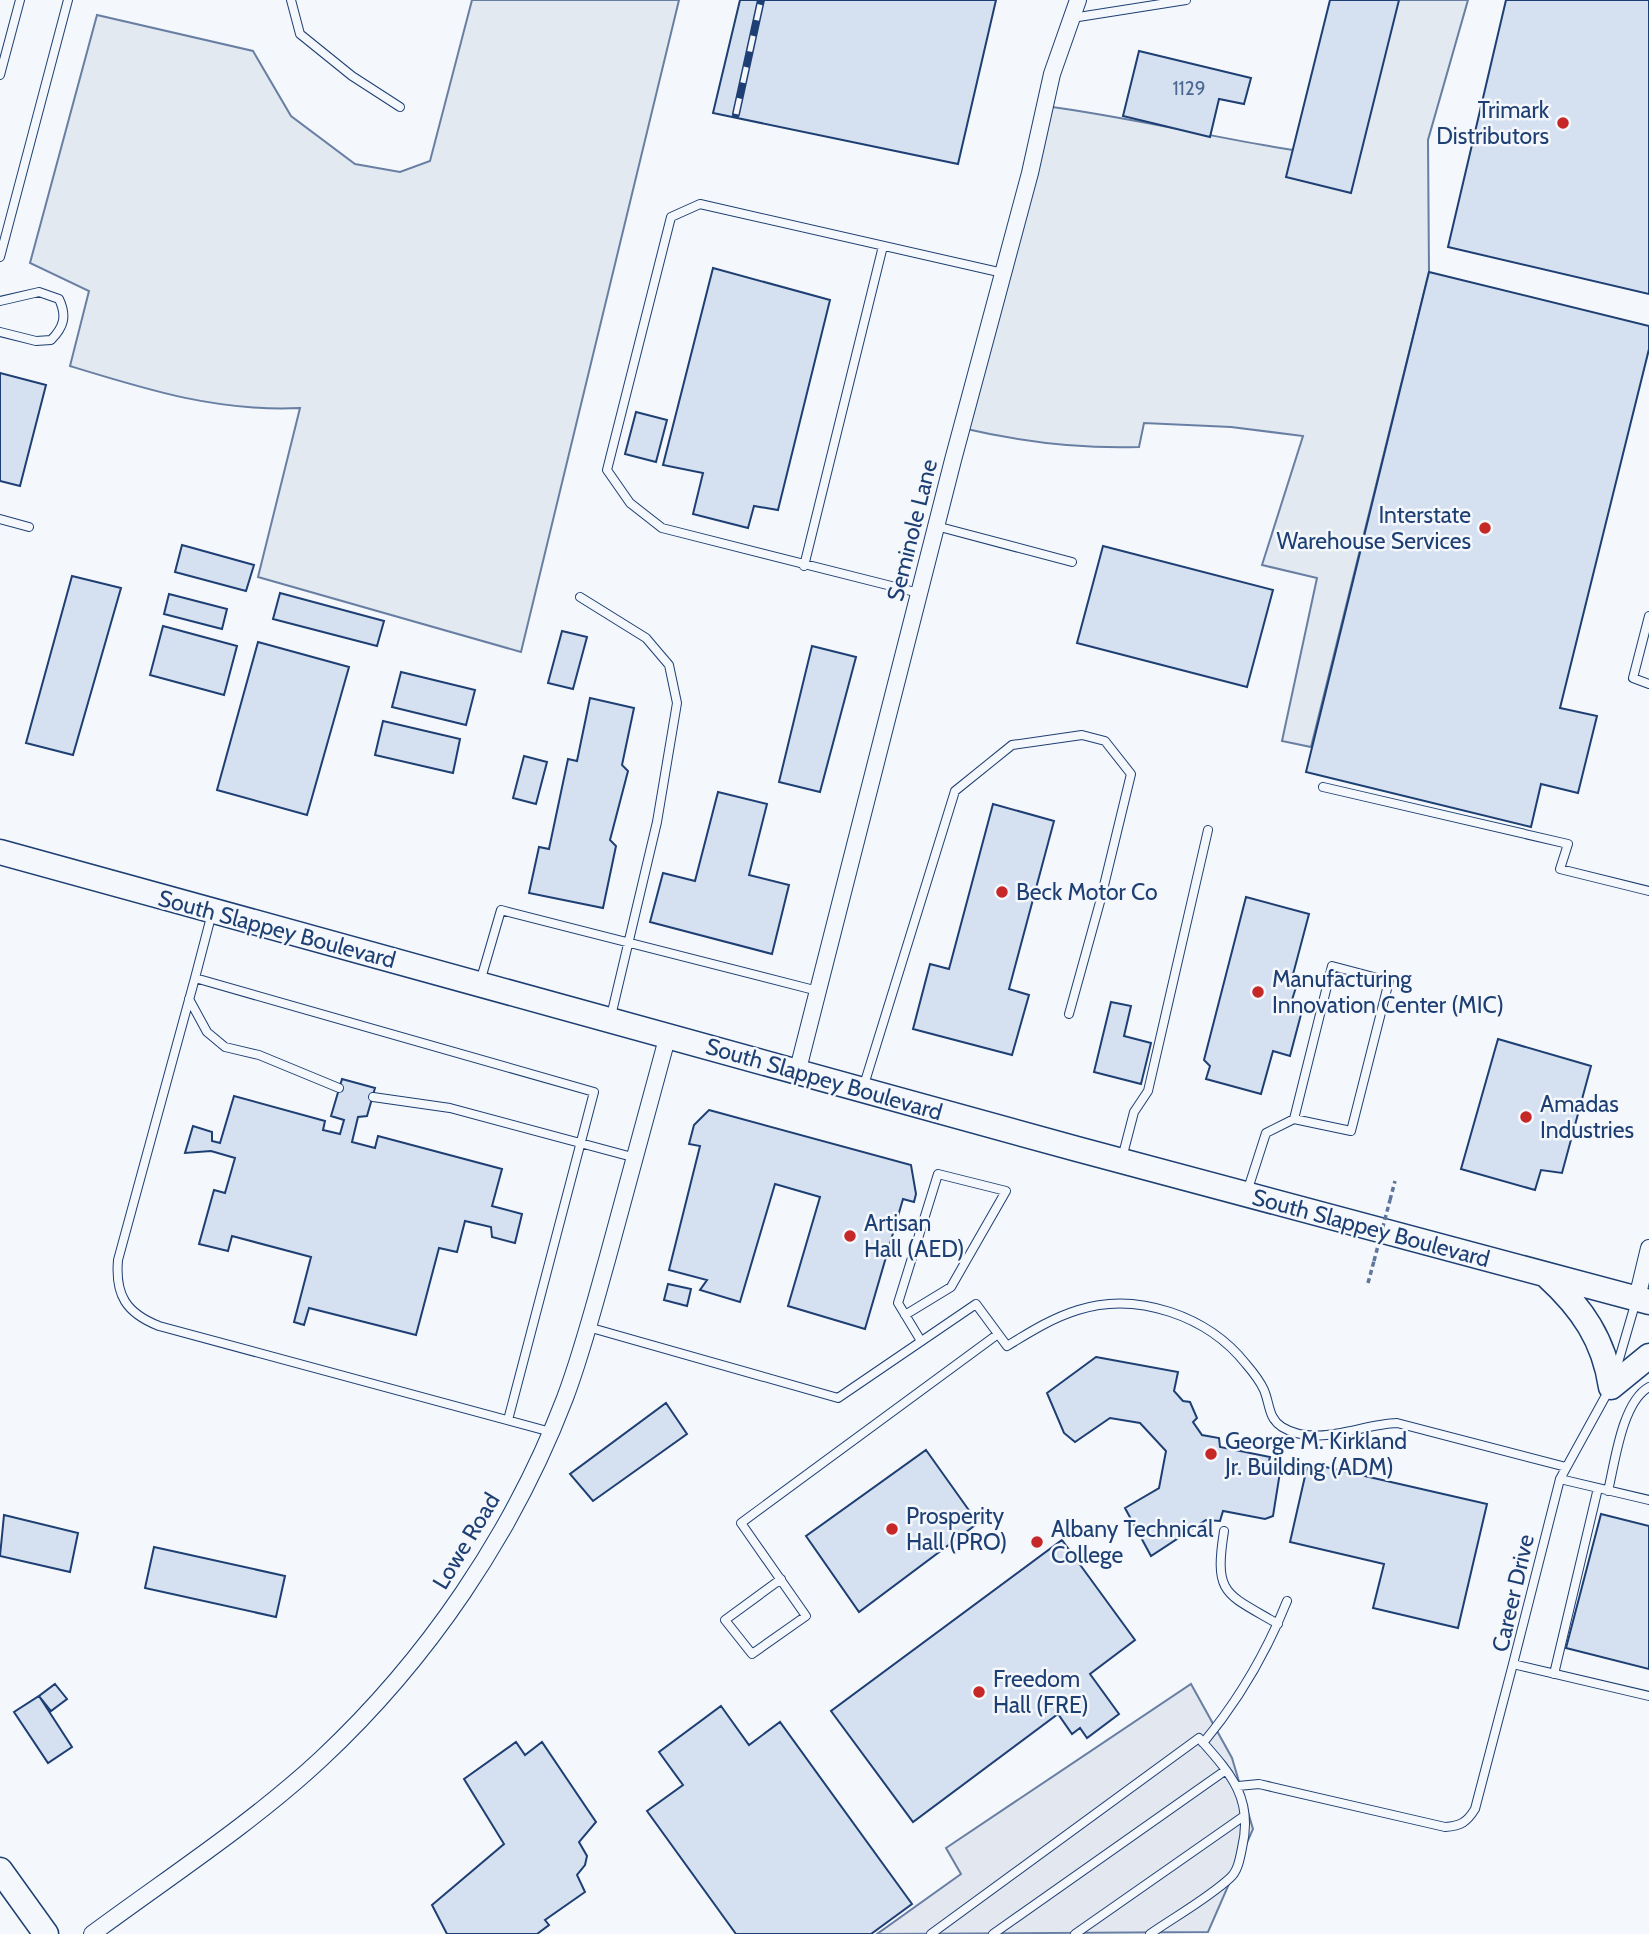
<svg xmlns="http://www.w3.org/2000/svg" width="1649" height="1934" viewBox="0 0 1649 1934" font-family="Cabin,sans-serif">
  <style>
    .green { fill: #e3e9f0; stroke: #687fa3; stroke-width: 2 }
    .parking { fill: #e3e8f0; stroke: #687fa3; stroke-width: 2 }
    .building { fill: #d5e0f0; stroke: #1d3f73; stroke-width: 2 }
    .lines { fill: none; stroke-linecap: round; stroke-linejoin: round }
    .lane-casing { stroke: #1d3f73; stroke-width: 10 }
    .street-casing { stroke: #1d3f73; stroke-width: 18 }
    .primary-casing { stroke: #1d3f73; stroke-width: 27 }
    .path { stroke: #5e769c; stroke-width: 3.5; stroke-dasharray: 5 3.5; stroke-linecap: butt }
    .lane { stroke: #f4f7fb; stroke-width: 8 }
    .street { stroke: #f4f7fb; stroke-width: 16 }
    .primary { stroke: #f4f7fb; stroke-width: 24 }
    .rail-casing { stroke: #1d3f73; stroke-width: 8 }
    .rail { stroke: #f4f7fb; stroke-width: 5; stroke-dasharray: 16; stroke-linecap: butt }
    .path-bridge { stroke: #5e769c; stroke-width: 3.5; stroke-dasharray: 5 3.5; stroke-linecap: butt }
    .poi-dot { fill: #c62828; stroke: #f4f7fb; stroke-width: 2.5 }
    .labels { text-anchor: middle; dominant-baseline: central; stroke-width: 5; stroke-linejoin: round; paint-order: stroke }
    .number-label { font-size: 19px; fill: #4b6792 }
    .poi-label { font-size: 23px; fill: #1d3f73; stroke: #f4f7fb; text-anchor: start }
    .street-label { font-size: 23px; fill: #1d3f73; stroke: #f4f7fb }
  </style>
  <rect width="100%" height="100%" fill="#f4f7fb"/>
  <path class="green" d="M 472,0 L 679,0 L 521,652 L 258,577 L 300,408 C 218,412 148,390 70,366 L 89,291 L 30,263 L 97,15 L 253,51 L 291,116 L 355,164 L 400,172 L 430,161 Z
    M 1399,0 L 1468,0 L 1428,140 L 1429,272 L 1311,747 L 1282,741 L 1317,578 L 1262,565 L 1303,436 L 1231,427 L 1144,423 L 1139,447 C 1078,449 1022,442 962,428 L 1045,106 C 1129,117 1210,137 1293,150 Z"/>
  <path class="parking" d="M 1191,1684 L 1232,1758 L 1253,1829 L 1208,1932 L 877,1934 L 961,1874 L 946,1848 Z"/>
  <path class="building" d="M 740,0 L 996,0 L 958,164 L 713,113 Z
    M 1330,0 L 1399,0 L 1351,193 L 1286,177 Z
    M 1506,0 L 1649,0 L 1649,294 L 1448,247 Z
    M 1139,51 L 1251,78 L 1244,104 L 1219,99 L 1210,137 L 1123,116 Z
    M 713,268 L 830,300 L 778,510 L 754,506 L 748,528 L 693,514 L 703,473 L 663,465 Z
    M 1429,272 L 1649,326 L 1649,349 L 1560,708 L 1597,716 L 1578,793 L 1541,784 L 1531,827 L 1306,772 Z
    M 0,373 L 46,385 L 20,486 L 0,481 Z
    M 636,412 L 667,420 L 656,462 L 625,454 Z
    M 182,545 L 254,565 L 246,591 L 175,572 Z
    M 1103,546 L 1273,590 L 1247,687 L 1077,643 Z
    M 72,576 L 121,588 L 73,755 L 26,743 Z
    M 280,593 L 384,621 L 377,646 L 273,619 Z
    M 169,594 L 227,609 L 222,629 L 164,614 Z
    M 163,626 L 237,646 L 224,695 L 150,675 Z
    M 562,631 L 587,637 L 573,689 L 548,683 Z
    M 258,642 L 349,667 L 307,815 L 217,790 Z
    M 812,646 L 856,657 L 820,792 L 779,782 Z
    M 401,672 L 475,690 L 466,725 L 392,707 Z
    M 590,698 L 634,708 L 622,765 L 628,771 L 610,840 L 616,846 L 603,908 L 529,893 L 539,847 L 549,849 L 568,759 L 577,761 Z
    M 383,721 L 460,739 L 453,773 L 375,755 Z
    M 524,756 L 547,762 L 536,804 L 513,798 Z
    M 718,792 L 767,804 L 749,875 L 789,885 L 772,954 L 650,922 L 663,873 L 695,881 Z
    M 993,804 L 1054,821 L 1009,989 L 1029,995 L 1012,1055 L 913,1029 L 930,964 L 949,969 Z
    M 1246,897 L 1309,914 L 1291,982 L 1297,984 L 1292,1000 L 1304,1003 L 1290,1056 L 1273,1051 L 1261,1094 L 1206,1079 L 1210,1066 L 1204,1060 Z
    M 1111,1002 L 1131,1006 L 1124,1036 L 1151,1043 L 1141,1084 L 1094,1072 Z
    M 1498,1039 L 1591,1066 L 1562,1173 L 1541,1170 L 1535,1190 L 1461,1169 Z
    M 342,1079 L 375,1088 L 367,1116 L 358,1117 L 352,1142 L 375,1148 L 378,1136 L 502,1169 L 492,1206 L 522,1214 L 515,1243 L 492,1237 L 491,1227 L 465,1221 L 457,1252 L 439,1248 L 416,1335 L 309,1308 L 304,1325 L 294,1322 L 311,1257 L 232,1236 L 228,1251 L 199,1244 L 214,1190 L 225,1193 L 235,1158 L 211,1151 L 185,1153 L 193,1126 L 212,1132 L 212,1141 L 220,1143 L 234,1096 L 325,1121 L 323,1130 L 340,1134 L 344,1120 L 331,1116 Z
    M 709,1110 L 911,1165 L 916,1194 L 914,1202 L 903,1199 L 865,1329 L 788,1306 L 820,1197 L 775,1184 L 740,1302 L 700,1290 L 707,1280 L 669,1270 L 700,1146 L 689,1144 L 694,1125 Z
    M 668,1284 L 691,1289 L 687,1306 L 664,1300 Z
    M 1096,1357 L 1178,1372 L 1174,1391 L 1183,1401 L 1190,1402 L 1197,1418 L 1193,1422 L 1202,1435 L 1219,1438 L 1220,1447 L 1270,1457 L 1268,1465 L 1281,1466 L 1273,1516 L 1265,1519 L 1223,1511 L 1220,1521 L 1206,1520 L 1151,1556 L 1125,1508 L 1159,1488 L 1166,1451 L 1140,1423 L 1110,1418 L 1075,1442 L 1064,1433 L 1047,1393 Z
    M 666,1403 L 687,1434 L 593,1501 L 570,1474 Z
    M 926,1450 L 978,1523 L 859,1612 L 806,1536 Z
    M 1308,1463 L 1487,1504 L 1458,1628 L 1373,1608 L 1384,1564 L 1290,1542 Z
    M 1601,1514 L 1649,1526 L 1649,1669 L 1566,1648 Z
    M 4,1515 L 78,1533 L 70,1572 L 0,1556 Z
    M 1062,1540 L 1135,1640 L 1090,1674 L 1119,1714 L 1087,1738 L 1080,1728 L 1072,1734 L 1058,1714 L 913,1822 L 831,1711 Z
    M 154,1547 L 285,1576 L 276,1617 L 145,1588 Z
    M 55,1684 L 67,1699 L 51,1711 L 39,1696 Z
    M 39,1696 L 72,1747 L 48,1763 L 14,1712 Z
    M 721,1706 L 749,1745 L 780,1722 L 912,1904 L 871,1934 L 736,1934 L 647,1811 L 683,1785 L 659,1752 Z
    M 516,1742 L 525,1755 L 542,1742 L 596,1822 L 579,1842 L 587,1856 L 585,1865 L 577,1875 L 585,1892 L 545,1920 L 549,1925 L 537,1934 L 447,1934 L 432,1905 L 504,1844 L 464,1779 Z"/>
  <g class="lines">
    <g class="lane-casing">
      <path id="lane" d="M 291,0 L 300,34 L 352,76 L 400,107
        M 1072,18 L 1186,0
        M 0,75 L 20,0
        M 0,257 L 68,0
        M 0,301 L 39,292 L 59,299 C 67,316 64,327 51,340 L 36,341 L 0,332
        M 0,519 L 29,527
        M 936,526 L 1072,562
        M 804,566 L 883,246
        M 919,593 L 662,528 L 630,503 L 607,470 L 671,217 L 700,204 L 1003,273
        M 580,597 L 646,638 L 669,665 L 677,703 L 657,822 L 611,1016
        M 1649,616 L 1633,678 L 1649,684
        M 1323,787 L 1568,844 L 1560,869 L 1649,891
        M 195,978 L 212,913
        M 480,982 L 501,910 L 818,991
        M 189,999 L 207,1032 L 225,1047 L 259,1055 L 339,1088
        M 863,1088 L 955,791 L 1012,745 L 1082,735 L 1105,741 L 1131,774 L 1100,902 L 1069,1014
        M 373,1097 L 450,1108 L 636,1158
        M 1122,1158 L 1134,1112 L 1148,1091 L 1208,830
        M 1247,1192 L 1266,1133 L 1294,1119 L 1351,1131 L 1389,981 L 1332,966 L 1294,1119
        M 905,1315 L 951,1287 L 1006,1191 L 938,1174 L 898,1303 L 921,1341
        M 588,1327 L 838,1398 L 976,1304 L 1007,1346 C 1030,1332 1052,1318 1078,1310 C 1137,1291 1208,1316 1246,1364 C 1252,1371 1260,1381 1264,1390 C 1270,1404 1268,1418 1282,1427 C 1316,1448 1361,1424 1397,1423 L 1566,1467
        M 1615,1373 L 1636,1301
        M 1610,1388 L 1560,1479 L 1513,1664 L 1649,1696
        M 508,1420 L 594,1092 L 195,978 L 118,1260 C 115,1295 126,1313 159,1326 L 551,1432
        M 1560,1479 L 1649,1500
        M 1608,1491 C 1615,1462 1622,1402 1649,1387
        M 1224,1531 C 1214,1595 1225,1593 1278,1624
        M 781,1579 L 725,1620 L 752,1654 L 806,1616 L 741,1523 L 998,1334
        M 1554,1674 L 1598,1488
        M 1203,1743 C 1238,1701 1267,1651 1287,1601
        M 1238,1786 L 1259,1784 L 1445,1827 C 1461,1826 1467,1822 1475,1809 L 1513,1664
        M 931,1934 L 1199,1738 C 1230,1773 1254,1798 1242,1848 C 1240,1858 1238,1871 1230,1878 C 1207,1899 1176,1916 1150,1934
        M 993,1934 L 1226,1770
        M 1075,1934 L 1244,1816"/>
    </g>
    <g class="street-casing">
      <path id="street" d="M 797,1073 L 953,460 L 1030,173 L 1052,74 L 1078,0
        M 1637,1298 L 1649,1248
        M 92,1934 C 169,1877 251,1824 321,1759 C 427,1660 513,1534 565,1398 C 582,1353 594,1306 607,1260 C 628,1185 648,1110 668,1035"/>
    </g>
    <g class="primary-casing">
      <path id="primary" d="M 0,852 L 1077,1149 L 1649,1302
        M 1547,1276 C 1582,1308 1604,1340 1611,1387 L 1649,1356
        M 0,1870 L 46,1934"/>
    </g>
    <path class="path" d="M 1390,1200 L 1395,1181
      M 1368,1283 L 1374,1261"/>
    <use href="#lane" class="lane"/>
    <use href="#street" class="street"/>
    <use href="#primary" class="primary"/>
    <g class="rail-casing">
      <path id="rail" d="M 736,114 L 761,0"/>
    </g>
    <use href="#rail" class="rail"/>
    <path class="path-bridge" d="M 1374,1261 L 1390,1200"/>
  </g>
  <g class="poi-dot">
    <circle cx="1563" cy="123" r="7"/>
    <circle cx="1485" cy="528" r="7"/>
    <circle cx="1002" cy="892" r="7"/>
    <circle cx="1258" cy="992" r="7"/>
    <circle cx="1526" cy="1117" r="7"/>
    <circle cx="850" cy="1236" r="7"/>
    <circle cx="1211" cy="1454" r="7"/>
    <circle cx="892" cy="1529" r="7"/>
    <circle cx="1037" cy="1542" r="7"/>
    <circle cx="979" cy="1692" r="7"/>
  </g>
  <g class="labels">
    <g class="number-label">
      <text x="1189" y="88">1129</text>
    </g>
    <g class="poi-label">
      <text x="1549" y="110" text-anchor="end">Trimark<tspan x="1549" dy="26">Distributors</tspan></text>
      <text x="1471" y="515" text-anchor="end">Interstate<tspan x="1471" dy="26">Warehouse Services</tspan></text>
      <text x="1016" y="892">Beck Motor Co</text>
      <text x="1272" y="979">Manufacturing<tspan x="1272" dy="26">Innovation Center (MIC)</tspan></text>
      <text x="1540" y="1104">Amadas<tspan x="1540" dy="26">Industries</tspan></text>
      <text x="864" y="1223">Artisan<tspan x="864" dy="26">Hall (AED)</tspan></text>
      <text x="1225" y="1441">George M. Kirkland<tspan x="1225" dy="26">Jr. Building (ADM)</tspan></text>
      <text x="906" y="1516">Prosperity<tspan x="906" dy="26">Hall (PRO)</tspan></text>
      <text x="1051" y="1529">Albany Technical<tspan x="1051" dy="26">College</tspan></text>
      <text x="993" y="1679">Freedom<tspan x="993" dy="26">Hall (FRE)</tspan></text>
    </g>
    <g class="street-label">
      <text transform="translate(912 530) rotate(-76)">Seminole Lane</text>
      <text transform="translate(277 929) rotate(15)">South Slappey Boulevard</text>
      <text transform="translate(824 1079) rotate(16)">South Slappey Boulevard</text>
      <text transform="translate(1371 1228) rotate(15)">South Slappey Boulevard</text>
      <text transform="translate(466 1541) rotate(-59)">Lowe Road</text>
      <text transform="translate(1513 1593) rotate(-77)">Career Drive</text>
    </g>
  </g>
</svg>
